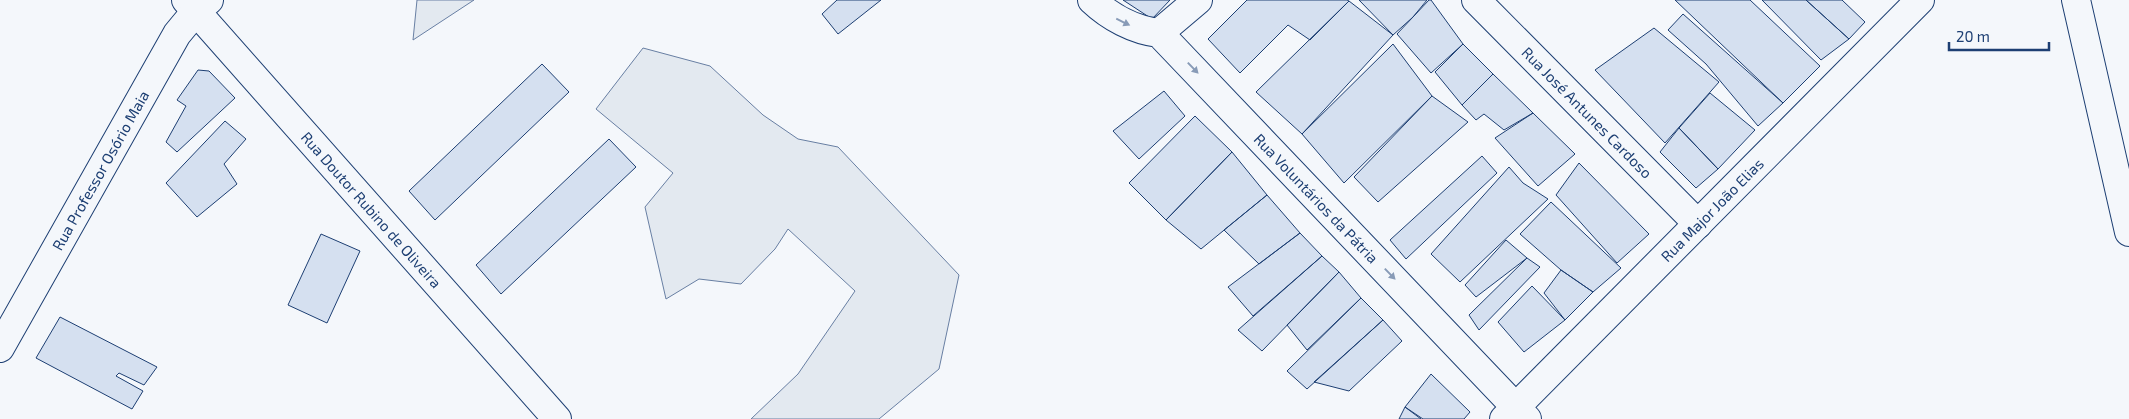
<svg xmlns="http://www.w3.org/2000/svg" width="2129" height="419" viewBox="0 0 2129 419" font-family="'Exo 2',sans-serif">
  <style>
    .green { fill: #e3e9f0; stroke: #687fa3 }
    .building { fill: #d5e0f0; stroke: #1d3f73 }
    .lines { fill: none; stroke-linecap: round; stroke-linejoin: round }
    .minor-casing { stroke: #1d3f73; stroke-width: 30 }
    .minor { stroke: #f4f7fb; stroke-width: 28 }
    .oneway { fill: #889bb7 }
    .labels { text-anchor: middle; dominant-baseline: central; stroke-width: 4; stroke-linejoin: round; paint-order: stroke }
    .street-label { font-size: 15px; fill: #1d3f73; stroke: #f4f7fb }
  </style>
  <rect width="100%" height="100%" fill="#f4f7fb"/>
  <path class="green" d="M 417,0 L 474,0 L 413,40 Z
    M 643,48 L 710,66 L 763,115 L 798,139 L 838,147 L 959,275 L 939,369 L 879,419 L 751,419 L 798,374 L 855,291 L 788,229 L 775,249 L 741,284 L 699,279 L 666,299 L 645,207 L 673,173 L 596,109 Z"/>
  <path class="building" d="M 837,0 L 881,0 L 838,34 L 822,14 Z
    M 1123,0 L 1170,0 L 1152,19 Z
    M 1247,0 L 1347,0 L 1349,1 L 1310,40 L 1288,25 L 1240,73 L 1208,39 Z
    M 1359,0 L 1427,0 L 1413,17 L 1393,35 Z
    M 1429,0 L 1431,0 L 1463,44 L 1431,73 L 1397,34 Z
    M 1675,0 L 1750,0 L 1820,66 L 1783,103 Z
    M 1762,0 L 1806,0 L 1849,39 L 1821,60 Z
    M 1806,0 L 1842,0 L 1865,22 L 1849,39 Z
    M 1349,1 L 1393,35 L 1302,134 L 1256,92 Z
    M 1683,14 L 1783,103 L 1758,126 L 1706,64 L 1668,30 Z
    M 1654,28 L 1719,82 L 1665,143 L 1595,70 Z
    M 1393,44 L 1432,96 L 1344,183 L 1302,134 Z
    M 1463,44 L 1493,74 L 1462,105 L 1435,72 Z
    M 542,64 L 569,92 L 435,220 L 409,191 Z
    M 198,70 L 209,71 L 235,98 L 177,152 L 166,142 L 186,106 L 177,100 Z
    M 1493,74 L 1533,113 L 1504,130 L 1484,114 L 1476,120 L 1462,105 Z
    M 1164,91 L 1185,116 L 1139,159 L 1113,131 Z
    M 1710,93 L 1755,130 L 1718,169 L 1679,128 Z
    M 1432,96 L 1468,122 L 1378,202 L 1354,177 Z
    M 1533,113 L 1575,154 L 1538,186 L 1495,138 Z
    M 1195,116 L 1232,152 L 1166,220 L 1129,183 Z
    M 225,121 L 246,139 L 224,164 L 237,184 L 197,217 L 166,183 Z
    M 1679,128 L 1718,169 L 1696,188 L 1660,152 Z
    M 609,139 L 636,167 L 501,294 L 476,265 Z
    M 1232,152 L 1267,195 L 1201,249 L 1166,220 Z
    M 1482,156 L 1497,173 L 1406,259 L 1390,240 Z
    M 1579,163 L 1649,234 L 1617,263 L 1556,195 Z
    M 1509,167 L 1523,183 L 1548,199 L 1460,282 L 1431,254 Z
    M 1267,195 L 1300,233 L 1259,264 L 1224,230 Z
    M 1551,202 L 1621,268 L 1593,292 L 1561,270 L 1520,234 Z
    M 1300,233 L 1322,256 L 1253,316 L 1228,287 Z
    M 321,234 L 360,251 L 327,323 L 288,305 Z
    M 1506,240 L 1527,258 L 1476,297 L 1465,285 Z
    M 1322,256 L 1339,272 L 1262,351 L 1238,330 Z
    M 1527,258 L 1540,267 L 1479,330 L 1469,315 Z
    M 1561,270 L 1593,292 L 1565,320 L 1544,293 Z
    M 1339,272 L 1361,298 L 1307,350 L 1287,325 Z
    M 1532,286 L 1565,320 L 1524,352 L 1498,322 Z
    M 1361,298 L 1383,320 L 1307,389 L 1287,371 Z
    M 60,317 L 157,367 L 144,385 L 119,373 L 116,376 L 143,391 L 132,409 L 36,358 Z
    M 1383,320 L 1402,341 L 1349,391 L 1314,382 Z
    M 1431,374 L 1470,412 L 1464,419 L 1423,419 L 1405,407 Z
    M 1405,407 L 1421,419 L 1399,419 Z"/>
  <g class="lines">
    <g class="minor-casing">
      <g id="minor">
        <path id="s1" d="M 186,0 L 557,419"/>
        <path id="s2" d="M 1092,0 C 1110,17 1134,30 1159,33 L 1527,419"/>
        <path id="s3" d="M 1476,0 L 1698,224"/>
        <path d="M 2076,0 L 2129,232"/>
        <path d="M 1159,33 L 1198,0"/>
        <path id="s4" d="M 0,348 L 177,34 L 196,11 L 209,0"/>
        <path id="s5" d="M 1504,419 L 1920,0"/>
      </g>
    </g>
    <use href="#minor" class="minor"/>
  </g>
  <defs><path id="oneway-solid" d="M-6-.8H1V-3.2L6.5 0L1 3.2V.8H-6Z" transform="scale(1.25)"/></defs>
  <g class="oneway">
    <use href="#oneway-solid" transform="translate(1123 22) rotate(26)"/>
    <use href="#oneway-solid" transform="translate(1193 68) rotate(46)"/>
    <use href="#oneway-solid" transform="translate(1390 274) rotate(46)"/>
  </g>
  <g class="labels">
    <g class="street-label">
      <text stroke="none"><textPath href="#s3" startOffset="158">Rua José Antunes Cardoso</textPath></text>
      <text stroke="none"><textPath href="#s4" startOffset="204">Rua Professor Osório Maia</textPath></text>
      <text stroke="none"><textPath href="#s2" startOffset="304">Rua Voluntários da Pátria</textPath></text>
      <text stroke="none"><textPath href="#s1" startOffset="280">Rua Doutor Rubino de Oliveira</textPath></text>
      <text stroke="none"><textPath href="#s5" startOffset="295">Rua Major João Elias</textPath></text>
    </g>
  </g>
  <path d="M1949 42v8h100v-8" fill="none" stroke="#1d3f73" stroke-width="2.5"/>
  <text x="1956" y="42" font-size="15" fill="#1d3f73" stroke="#f4f7fb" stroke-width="4" paint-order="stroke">20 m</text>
</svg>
